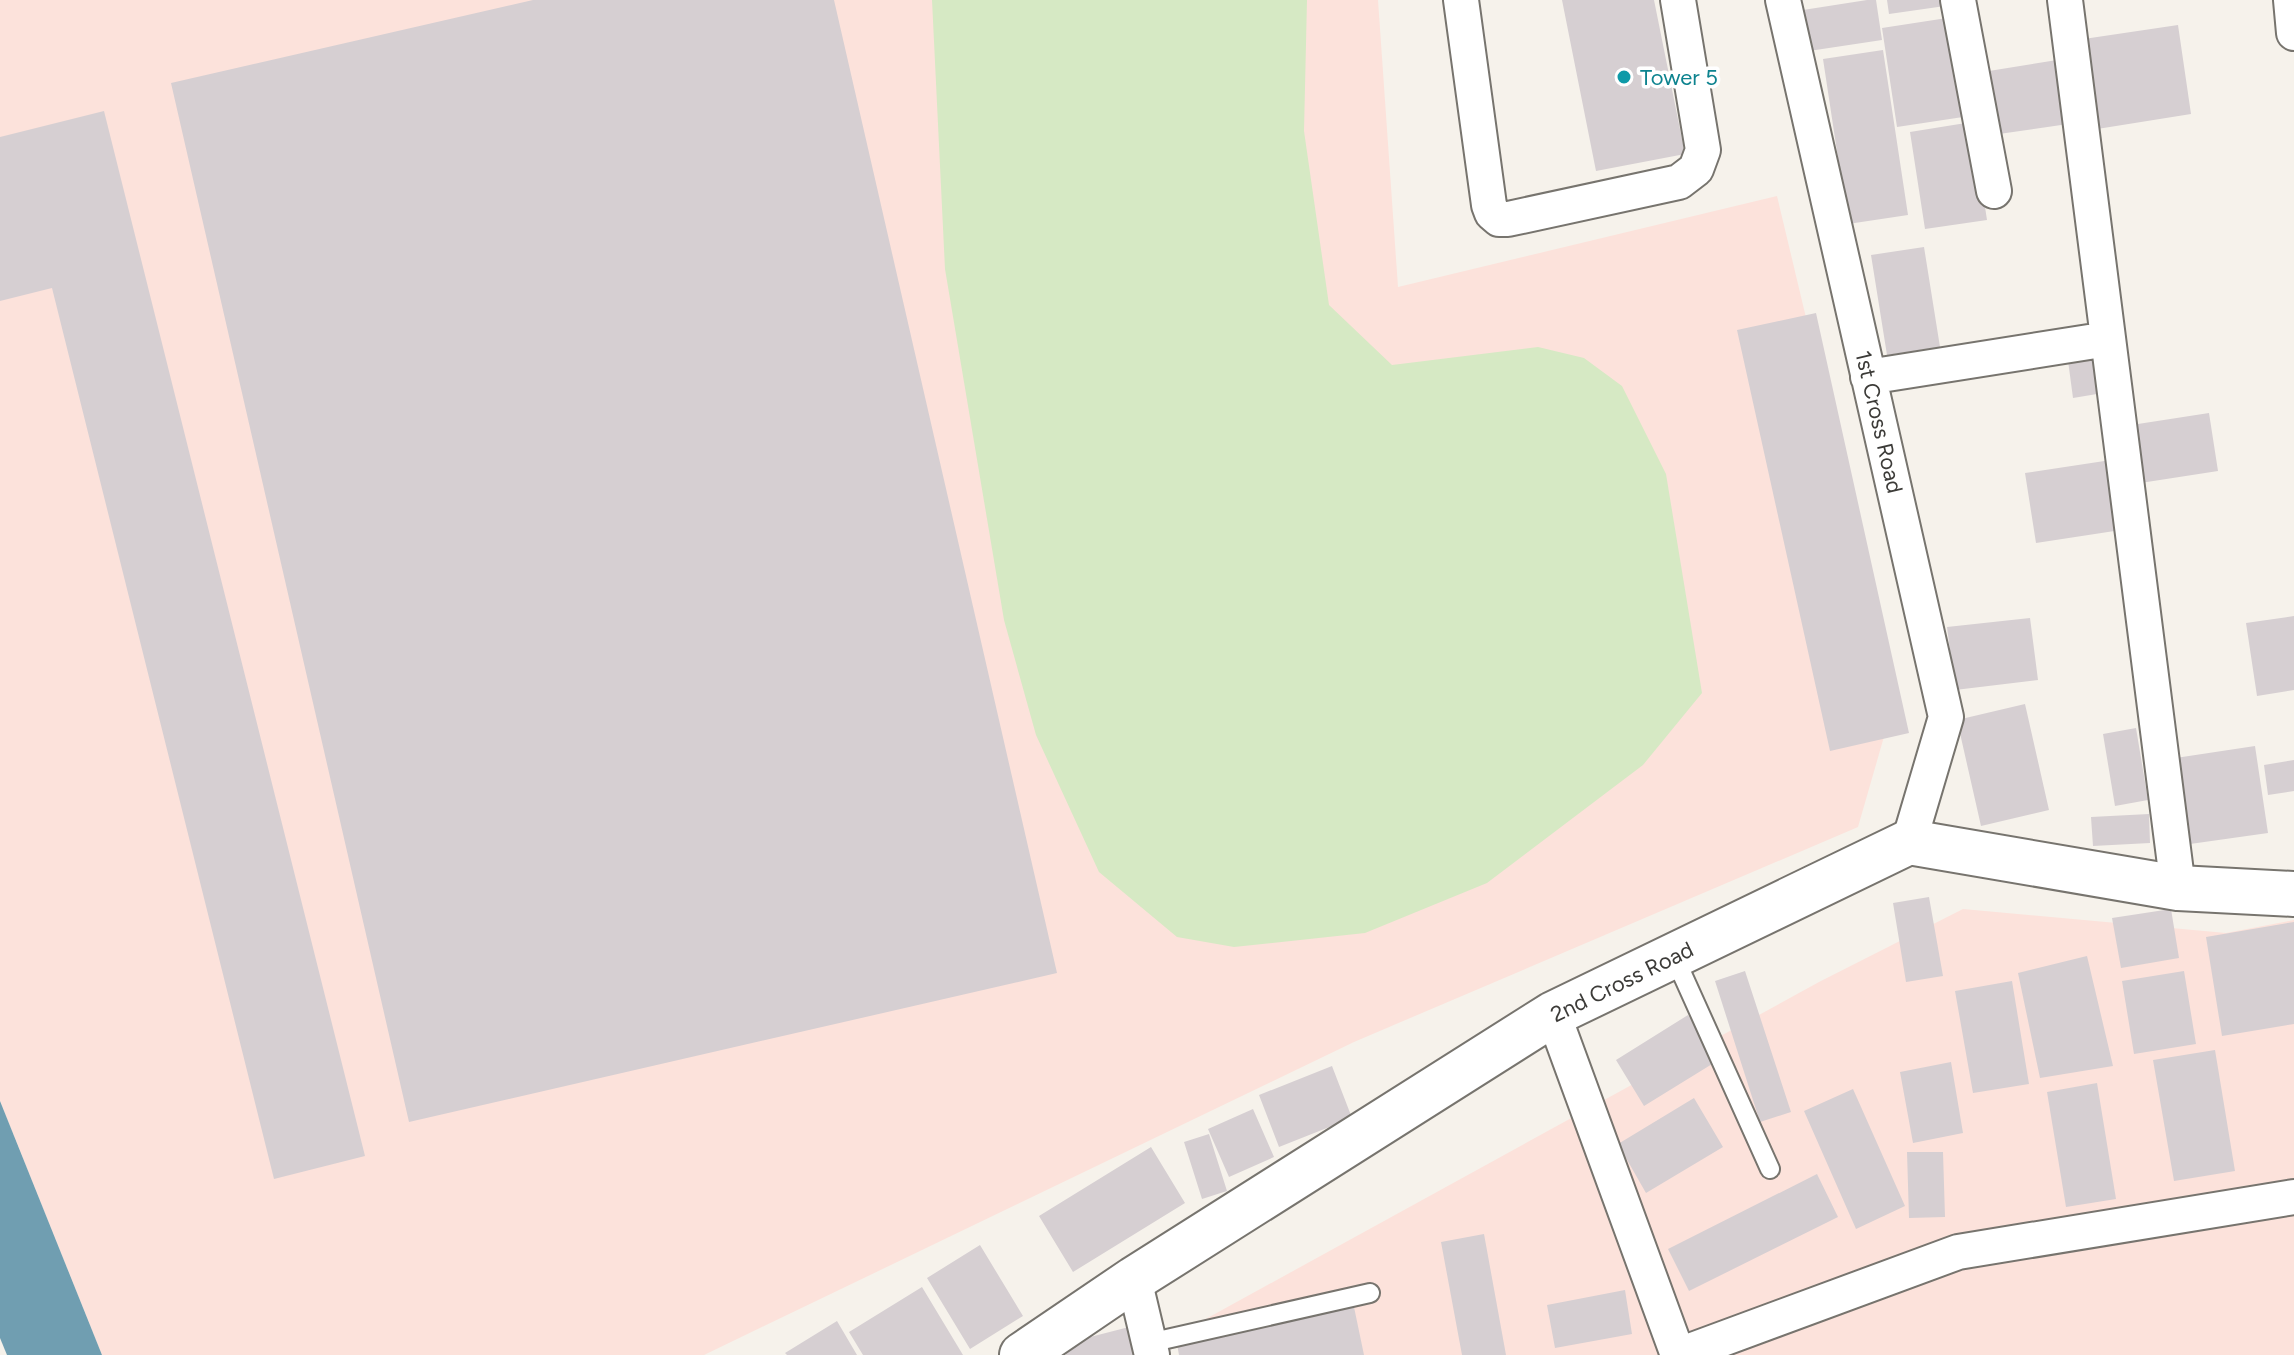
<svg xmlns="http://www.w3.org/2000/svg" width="2294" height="1355" viewBox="0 0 2294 1355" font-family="Figtree,sans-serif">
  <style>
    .industrial { fill: #fce2db }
    .green { fill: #d6e9c4 }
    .water { fill: #709eb1 }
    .building { fill: #d6cfd2 }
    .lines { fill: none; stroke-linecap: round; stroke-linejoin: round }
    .lane-casing { stroke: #77746e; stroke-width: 22 }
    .street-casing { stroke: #77746e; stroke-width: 38 }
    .secondary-casing { stroke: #77746e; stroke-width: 48 }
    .lane { stroke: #fff; stroke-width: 18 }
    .street { stroke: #fff; stroke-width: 34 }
    .secondary { stroke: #fff; stroke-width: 44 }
    .culture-dot { fill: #0f9aa8; stroke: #fff; stroke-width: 3 }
    .labels { text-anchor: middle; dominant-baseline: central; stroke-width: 7; stroke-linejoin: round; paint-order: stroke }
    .culture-label { font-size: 22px; fill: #0d838f; stroke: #fff; text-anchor: start }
    .street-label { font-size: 22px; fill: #3c3b38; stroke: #fff }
  </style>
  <rect width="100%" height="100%" fill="#f6f2eb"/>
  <path class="industrial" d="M 0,0 L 1378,0 L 1398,287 L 1777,196 L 1896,695 L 1858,827 L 1354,1042 L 704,1355 L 102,1355 L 0,1101 Z
    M 1963,909 L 2226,933 L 2294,920 L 2294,1355 L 1199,1355 L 1193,1326 L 1819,982 Z"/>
  <path class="green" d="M 932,0 L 1307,0 L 1304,131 L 1329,305 L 1392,365 L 1538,347 L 1584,358 L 1622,386 L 1666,474 L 1702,693 L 1643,765 L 1487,883 L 1365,933 L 1234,947 L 1177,937 L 1099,872 L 1036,735 L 1004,620 L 945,269 Z"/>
  <path class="water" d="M 0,1101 L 102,1355 L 7,1355 L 0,1338 Z"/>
  <path class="building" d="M 533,0 L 834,0 L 1057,973 L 409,1122 L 171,83 Z
    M 1562,0 L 1654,0 L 1685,154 L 1596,171 Z
    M 1867,0 L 1876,0 L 1882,40 L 1809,51 L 1803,10 Z
    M 1887,0 L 1944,0 L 1945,6 L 1889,14 Z
    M 1947,18 L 1963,117 L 1897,127 L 1882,28 Z
    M 2178,25 L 2191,114 L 2091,130 L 2077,40 Z
    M 1883,50 L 1908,215 L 1848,224 L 1823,59 Z
    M 2057,60 L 2068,124 L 1999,134 L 1989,71 Z
    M 104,111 L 365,1156 L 274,1179 L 52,288 L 0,301 L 0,137 Z
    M 1972,122 L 1987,220 L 1925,229 L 1910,132 Z
    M 1924,247 L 1940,347 L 1887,355 L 1871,255 Z
    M 1816,313 L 1909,733 L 1830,751 L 1737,330 Z
    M 2096,348 L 2103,393 L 2073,398 L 2067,353 Z
    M 2209,413 L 2218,471 L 2134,484 L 2125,426 Z
    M 2111,460 L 2121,530 L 2036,543 L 2025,473 Z
    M 2294,616 L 2294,690 L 2257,696 L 2246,623 Z
    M 2030,618 L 2038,680 L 1955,690 L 1947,627 Z
    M 2025,704 L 2049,810 L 1981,826 L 1957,720 Z
    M 2136,728 L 2148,800 L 2115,806 L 2103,734 Z
    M 2255,746 L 2268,833 L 2183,845 L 2169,759 Z
    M 2294,760 L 2294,791 L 2268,795 L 2264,765 Z
    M 2149,814 L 2150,843 L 2093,846 L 2091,817 Z
    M 1929,897 L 1943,976 L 1906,982 L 1893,903 Z
    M 2171,909 L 2179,958 L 2121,968 L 2112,918 Z
    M 2294,922 L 2294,1024 L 2222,1036 L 2206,937 Z
    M 2087,956 L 2113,1066 L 2040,1078 L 2018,973 Z
    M 1745,971 L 1791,1112 L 1760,1122 L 1715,981 Z
    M 2184,971 L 2196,1044 L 2134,1054 L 2122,981 Z
    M 2012,981 L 2029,1084 L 1973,1093 L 1955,991 Z
    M 1688,1015 L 1717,1061 L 1644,1106 L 1616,1060 Z
    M 2215,1050 L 2235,1171 L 2174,1181 L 2153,1060 Z
    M 1951,1062 L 1963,1133 L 1913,1143 L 1900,1072 Z
    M 1332,1066 L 1352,1118 L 1279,1147 L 1259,1095 Z
    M 2097,1083 L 2116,1199 L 2066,1207 L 2047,1092 Z
    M 1853,1089 L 1905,1206 L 1856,1229 L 1804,1111 Z
    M 1694,1098 L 1723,1147 L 1646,1193 L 1618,1144 Z
    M 1253,1109 L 1274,1157 L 1229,1177 L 1208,1129 Z
    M 1209,1134 L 1227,1191 L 1202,1199 L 1184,1142 Z
    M 1151,1147 L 1185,1203 L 1073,1272 L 1039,1216 Z
    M 1907,1152 L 1943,1152 L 1945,1217 L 1909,1218 Z
    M 1817,1174 L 1838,1217 L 1689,1291 L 1668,1249 Z
    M 1484,1234 L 1506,1355 L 1462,1355 L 1441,1242 Z
    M 980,1245 L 1023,1316 L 970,1349 L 927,1278 Z
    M 922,1287 L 963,1355 L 863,1355 L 849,1332 Z
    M 1625,1290 L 1632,1334 L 1555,1348 L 1547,1305 Z
    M 1354,1307 L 1364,1355 L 1179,1355 L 1177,1344 Z
    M 837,1321 L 857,1355 L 787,1355 L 785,1353 Z
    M 1129,1327 L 1136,1355 L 1066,1355 L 1063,1344 Z"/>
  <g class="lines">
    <g class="lane-casing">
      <path id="lane" d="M 1674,956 L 1770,1169
        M 1149,1343 L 1370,1293"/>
    </g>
    <g class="street-casing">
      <path id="street" d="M 1461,0 L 1489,205 L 1492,213 L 1499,219 L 1508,219 L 1679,182 L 1696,169 L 1703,150 L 1678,0
        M 1783,0 L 1946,717 L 1909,842
        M 1958,0 L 1994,191
        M 2065,0 L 2178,888
        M 2291,0 L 2294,33
        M 1868,377 L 2108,339
        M 1553,1014 L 1678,1355
        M 1134,1279 L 1152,1355
        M 1679,1355 L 1958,1252 L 2294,1197"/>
    </g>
    <g class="secondary-casing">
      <path id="secondary" d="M 1022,1355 L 1134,1279 L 1553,1014 L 1909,842 L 2178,888 L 2294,894"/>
    </g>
    <use href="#lane" class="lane"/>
    <use href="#street" class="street"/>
    <use href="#secondary" class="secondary"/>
  </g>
  <circle class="culture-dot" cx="1624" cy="77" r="8"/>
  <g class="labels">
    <g class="culture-label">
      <text x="1640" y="77">Tower 5</text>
    </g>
    <g class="street-label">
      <text transform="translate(1879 422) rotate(77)">1st Cross Road</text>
      <text transform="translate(1622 982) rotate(-26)">2nd Cross Road</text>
    </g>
  </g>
</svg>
